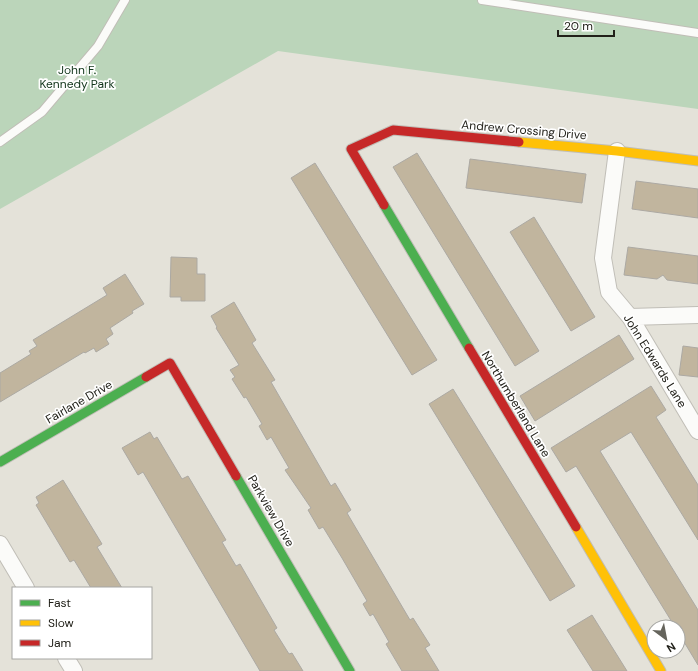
<svg xmlns="http://www.w3.org/2000/svg" width="698" height="671" viewBox="0 0 698 671" font-family="'DM Sans',sans-serif">
  <style>
    .green { fill: #bbd5ba }
    .building { fill: #c1b59e; stroke: #aca9a3 }
    .lines { fill: none; stroke-linecap: round; stroke-linejoin: round }
    .lane-casing { stroke: #c0beb7; stroke-width: 10 }
    .street-casing { stroke: #c0beb7; stroke-width: 18 }
    .fast-casing { stroke: #c0beb7; stroke-width: 11 }
    .slow-casing { stroke: #c0beb7; stroke-width: 11 }
    .jam-casing { stroke: #c0beb7; stroke-width: 11 }
    .lane { stroke: #fbfbf9; stroke-width: 8 }
    .street { stroke: #fbfbf9; stroke-width: 16 }
    .fast { stroke: #4caf50; stroke-width: 9 }
    .slow { stroke: #ffc107; stroke-width: 9 }
    .jam { stroke: #c62828; stroke-width: 9 }
    .labels { text-anchor: middle; dominant-baseline: central; stroke-width: 3.5; stroke-linejoin: round; paint-order: stroke }
    .park-label { font-size: 12px; fill: #11351a; stroke: #fff }
    .street-label { font-size: 12px; fill: #212019; stroke: #fff }
  </style>
  <rect width="100%" height="100%" fill="#e4e2d9"/>
  <path class="green" d="M 0,0 L 698,0 L 698,109 L 278,51 L 0,209 Z"/>
  <path class="building" d="M 417,153 L 539,351 L 515,366 L 393,167 Z
    M 470,159 L 586,174 L 582,203 L 466,188 Z
    M 315,163 L 437,360 L 412,375 L 291,178 Z
    M 636,181 L 698,189 L 698,218 L 632,209 Z
    M 534,217 L 595,317 L 571,331 L 510,232 Z
    M 628,247 L 698,256 L 698,284 L 667,280 L 663,275 L 657,279 L 624,275 Z
    M 171,257 L 197,258 L 197,274 L 205,274 L 205,301 L 181,301 L 181,297 L 170,297 Z
    M 125,274 L 144,304 L 132,311 L 133,313 L 110,328 L 113,334 L 106,339 L 109,344 L 96,352 L 94,348 L 85,353 L 84,352 L 0,402 L 0,373 L 31,354 L 29,351 L 37,346 L 33,340 L 107,295 L 103,288 Z
    M 234,302 L 256,340 L 252,343 L 275,380 L 271,382 L 331,486 L 335,483 L 351,510 L 347,513 L 410,620 L 413,618 L 430,645 L 425,648 L 439,671 L 402,671 L 386,644 L 389,642 L 373,614 L 370,616 L 363,604 L 367,601 L 342,558 L 323,527 L 319,529 L 308,510 L 311,508 L 285,470 L 289,468 L 271,437 L 267,440 L 259,426 L 262,424 L 246,397 L 244,398 L 232,379 L 235,377 L 230,370 L 239,365 L 216,328 L 217,327 L 211,316 Z
    M 619,335 L 634,359 L 535,421 L 520,396 Z
    M 683,346 L 698,348 L 698,377 L 679,375 Z
    M 651,386 L 666,410 L 656,417 L 698,485 L 698,540 L 631,432 L 600,451 L 698,610 L 698,665 L 678,632 L 678,627 L 675,627 L 576,466 L 566,472 L 551,448 Z
    M 453,389 L 575,586 L 550,601 L 429,404 Z
    M 150,432 L 154,439 L 157,437 L 182,479 L 188,476 L 226,540 L 222,542 L 236,566 L 240,564 L 277,628 L 274,630 L 289,654 L 292,653 L 303,671 L 260,671 L 143,472 L 138,475 L 122,448 Z
    M 63,480 L 102,544 L 97,547 L 122,588 L 91,588 L 74,560 L 70,562 L 36,505 L 39,503 L 36,497 Z
    M 592,615 L 627,671 L 593,671 L 567,630 Z"/>
  <g class="lines">
    <g class="lane-casing">
      <path id="lane" d="M 482,0 L 698,33
        M 0,142 L 42,112 L 98,46 L 125,0"/>
    </g>
    <g class="street-casing">
      <path id="street" d="M 617,151 L 603,258 L 609,292 L 630,317 L 698,431
        M 630,317 L 698,315
        M 0,544 L 26,588
        M 66,658 L 74,671"/>
    </g>
    <g class="fast-casing">
      <path id="fast" d="M 384,205 L 469,348
        M 0,462 L 146,377
        M 236,476 L 350,671"/>
    </g>
    <g class="slow-casing">
      <path id="slow" d="M 519,142 L 617,151 L 698,161
        M 576,527 L 661,671"/>
    </g>
    <g class="jam-casing">
      <path id="jam" d="M 384,205 L 351,149 L 393,130 L 519,142
        M 469,348 L 576,527
        M 146,377 L 170,363 L 236,476"/>
    </g>
    <use href="#lane" class="lane"/>
    <use href="#street" class="street"/>
    <use href="#fast" class="fast"/>
    <use href="#slow" class="slow"/>
    <use href="#jam" class="jam"/>
  </g>
  <g class="labels">
    <g class="park-label">
      <text x="77" y="70">John F.<tspan x="77" dy="14">Kennedy Park</tspan></text>
    </g>
    <g class="street-label">
      <text transform="translate(524 130) rotate(5)">Andrew Crossing Drive</text>
      <text transform="translate(655 361) rotate(58)">John Edwards Lane</text>
      <text transform="translate(79 402) rotate(-30)">Fairlane Drive</text>
      <text transform="translate(516 404) rotate(59)">Northumberland Lane</text>
      <text transform="translate(271 511) rotate(60)">Parkview Drive</text>
    </g>
  </g>
  <rect x="12" y="587" width="140" height="72" fill="#ffffff" stroke="#a6a6a3"/>
  <rect x="20" y="600" width="20" height="6" fill="#4caf50" stroke="#a6a6a3"/>
  <text x="48" y="607" font-size="12" fill="#212019">Fast</text>
  <rect x="20" y="620" width="20" height="6" fill="#ffc107" stroke="#a6a6a3"/>
  <text x="48" y="627" font-size="12" fill="#212019">Slow</text>
  <rect x="20" y="640" width="20" height="6" fill="#c62828" stroke="#a6a6a3"/>
  <text x="48" y="647" font-size="12" fill="#212019">Jam</text>
  <g transform="translate(666 639) rotate(148)"><circle r="19" fill="#ffffff" stroke="#a6a6a3"/>
  <path d="M0-3L7 15L0 10L-7 15Z" fill="#65645c"/>
  <text y="-6" font-size="11" font-weight="bold" text-anchor="middle" fill="#212019">N</text>
  </g>
  <path d="M558 30v6h56v-6" fill="none" stroke="#212019" stroke-width="2"/>
  <text x="564" y="30" font-size="12" fill="#212019" stroke="#ffffff" stroke-width="3" paint-order="stroke">20 m</text>
</svg>
